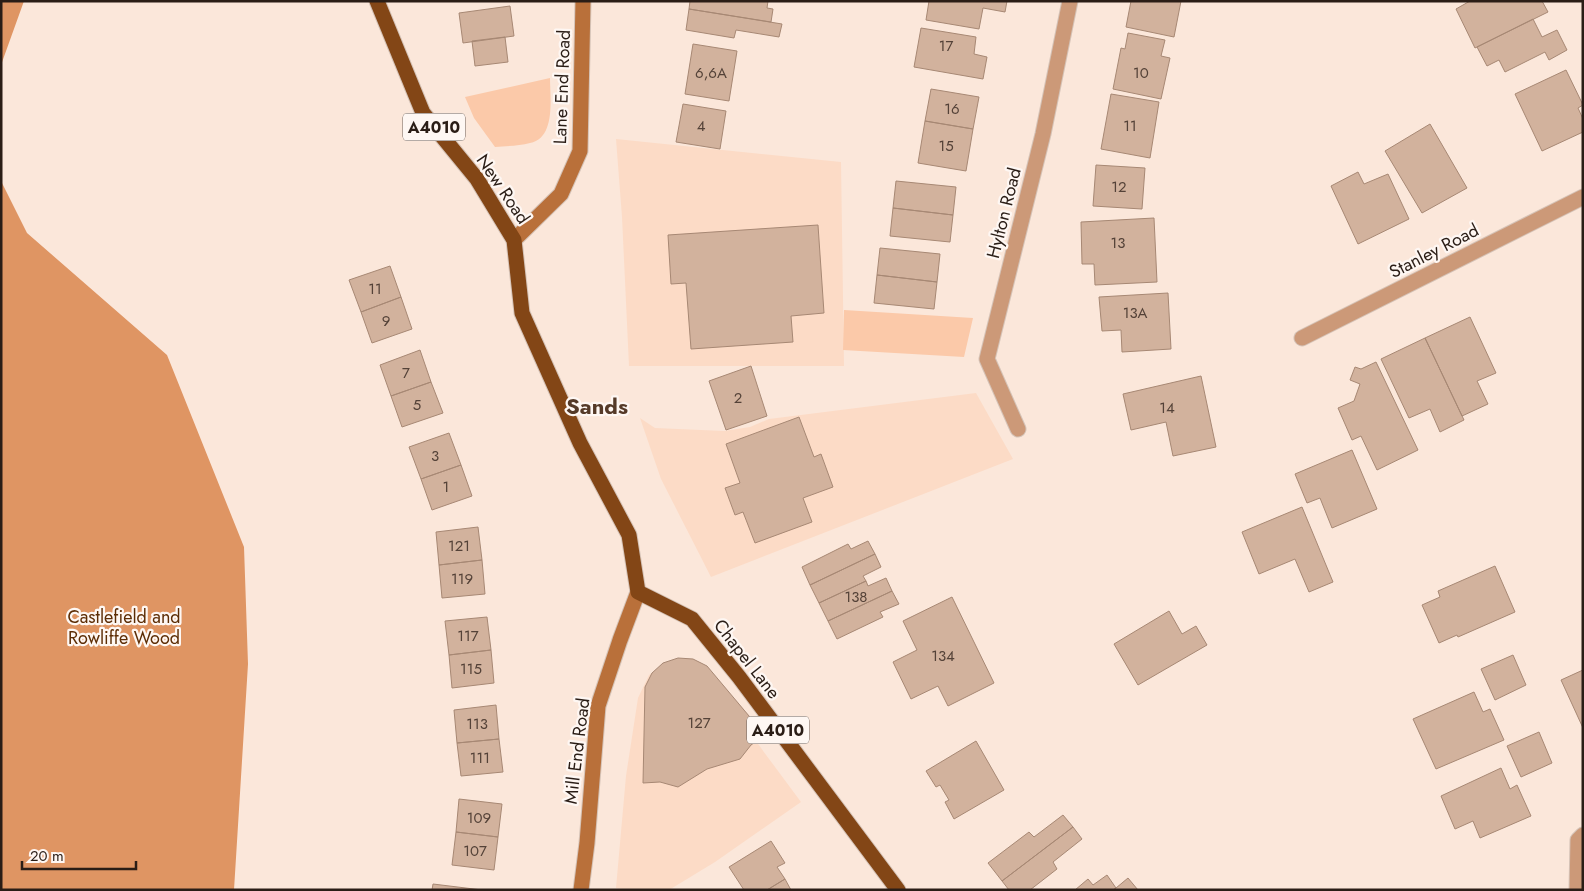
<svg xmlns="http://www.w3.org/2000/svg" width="1584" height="891" viewBox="0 0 1584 891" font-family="Jost,sans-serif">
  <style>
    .built { fill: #fcdbc6 }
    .green { fill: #fbc9a9 }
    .forest { fill: #df9563 }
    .building { fill: #d2b29d; stroke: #a78874 }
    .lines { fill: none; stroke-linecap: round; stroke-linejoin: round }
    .street-casing { stroke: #d5c3b7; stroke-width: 17 }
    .secondary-casing { stroke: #d5c3b7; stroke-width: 17 }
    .highway-casing { stroke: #d5c3b7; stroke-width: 17 }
    .street { stroke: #cc9978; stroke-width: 15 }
    .secondary { stroke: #b9703a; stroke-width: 15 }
    .highway { stroke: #834616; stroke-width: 15 }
    .labels { text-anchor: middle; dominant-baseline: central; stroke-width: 4.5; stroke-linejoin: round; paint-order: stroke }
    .number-label { font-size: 15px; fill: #544238 }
    .shield { fill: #fef7f3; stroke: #6a5e58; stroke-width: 1 }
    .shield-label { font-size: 16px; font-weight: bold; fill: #2a1d16 }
    .street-label { font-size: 18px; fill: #2a1d16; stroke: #fef7f3 }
    .park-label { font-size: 18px; fill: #5d2d05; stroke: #fef7f3 }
    .district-label { font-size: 22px; font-weight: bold; fill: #553a28; stroke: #fef7f3 }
  </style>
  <rect width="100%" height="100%" fill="#fbe7da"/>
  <path class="built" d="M 616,139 L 841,162 L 844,366 L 629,366 L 622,217 Z
    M 976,393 L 1013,459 L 711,577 L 661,479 L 640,418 L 655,428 L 724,431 L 750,427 L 769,419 Z
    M 661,666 L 712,682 L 801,802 L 715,862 L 669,890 L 629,890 L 616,888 L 626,776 L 638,698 L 649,675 Z"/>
  <path class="green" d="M 550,78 C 550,98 556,138 530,143 C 519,146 506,146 495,147 L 474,118 L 465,97 Z
    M 844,310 L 973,318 L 964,357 L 843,350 Z"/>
  <path class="forest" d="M 1,1 L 24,1 L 1,65 Z
    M 1,181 L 27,233 L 167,355 L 244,547 L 248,664 L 234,890 L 1,890 Z"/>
  <path class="building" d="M 690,1 L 768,1 L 767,8 L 773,9 L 771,22 L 689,9 Z
    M 929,1 L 1007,1 L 1005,12 L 983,8 L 979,29 L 926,20 Z
    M 1131,1 L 1181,1 L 1174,37 L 1126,27 Z
    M 1542,1 L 1548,12 L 1475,48 L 1456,9 L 1470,1 Z
    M 510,6 L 514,36 L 463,43 L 459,13 Z
    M 689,9 L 782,24 L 779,37 L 736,30 L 734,38 L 686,30 Z
    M 1533,19 L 1542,37 L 1557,30 L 1567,50 L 1549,60 L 1545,52 L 1505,72 L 1499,60 L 1487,66 L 1477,47 Z
    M 921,28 L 976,37 L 974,54 L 987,57 L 983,79 L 914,67 Z
    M 1128,33 L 1165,40 L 1161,56 L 1170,58 L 1161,99 L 1113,89 L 1121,48 L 1125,49 Z
    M 505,37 L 508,62 L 475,66 L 472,41 Z
    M 693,44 L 737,51 L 729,101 L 685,94 Z
    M 1566,70 L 1583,105 L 1578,108 L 1583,119 L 1583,132 L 1542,151 L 1515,94 Z
    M 931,89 L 979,97 L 973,129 L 925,121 Z
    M 1111,94 L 1159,102 L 1150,158 L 1101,149 Z
    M 683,104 L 726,111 L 720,149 L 676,142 Z
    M 925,121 L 973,129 L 966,171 L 918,163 Z
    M 1430,124 L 1467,188 L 1422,213 L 1385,151 Z
    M 1096,165 L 1145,168 L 1142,209 L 1093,206 Z
    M 1358,172 L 1364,184 L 1388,174 L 1409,219 L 1358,244 L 1331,186 Z
    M 896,181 L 956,187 L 953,215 L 893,208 Z
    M 893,208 L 953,215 L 950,242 L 890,236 Z
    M 1154,218 L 1157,282 L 1095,285 L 1094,264 L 1082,264 L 1081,222 Z
    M 818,225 L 824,313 L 791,316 L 793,342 L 691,349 L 686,283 L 671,284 L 668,235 Z
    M 880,248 L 940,254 L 937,282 L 877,275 Z
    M 390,266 L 401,297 L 361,312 L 349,280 Z
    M 877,275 L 937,282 L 934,309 L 874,303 Z
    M 1168,293 L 1171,349 L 1122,352 L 1121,330 L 1102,331 L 1099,297 Z
    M 401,297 L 412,329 L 372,343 L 361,312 Z
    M 1470,317 L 1496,373 L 1477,381 L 1488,404 L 1462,416 L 1425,338 Z
    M 1425,338 L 1464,420 L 1440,432 L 1430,409 L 1409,418 L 1381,359 Z
    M 420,350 L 431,382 L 391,396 L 380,365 Z
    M 1376,362 L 1418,450 L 1377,470 L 1361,436 L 1352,440 L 1338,408 L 1354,401 L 1360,384 L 1350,380 L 1355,367 L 1361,369 Z
    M 751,366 L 767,416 L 726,430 L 709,381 Z
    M 1201,376 L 1216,447 L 1173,456 L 1166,422 L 1131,430 L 1123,394 Z
    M 431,382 L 443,413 L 402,427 L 391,396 Z
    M 799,417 L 814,457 L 821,454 L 833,487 L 803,498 L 812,522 L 755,543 L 743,512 L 735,515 L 725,488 L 740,483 L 726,444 Z
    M 449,433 L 461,465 L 421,479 L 409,447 Z
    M 1352,450 L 1377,509 L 1332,528 L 1320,498 L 1307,503 L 1295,474 Z
    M 461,465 L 472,496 L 432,510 L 421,479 Z
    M 1302,507 L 1333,582 L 1309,592 L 1295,559 L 1259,574 L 1242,532 Z
    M 478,527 L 482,560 L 439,565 L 436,532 Z
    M 868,541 L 875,554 L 810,585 L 802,567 L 848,544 L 851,549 Z
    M 875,554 L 881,567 L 863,576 L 866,581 L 819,603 L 810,585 Z
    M 482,560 L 485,594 L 442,598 L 439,565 Z
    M 1495,566 L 1515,612 L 1458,637 L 1457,635 L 1439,643 L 1422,605 L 1440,597 L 1438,591 Z
    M 886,578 L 892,591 L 828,621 L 819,603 L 866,581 L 868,586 Z
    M 892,591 L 899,604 L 880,612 L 883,617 L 837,639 L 828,621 Z
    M 952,597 L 994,683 L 948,706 L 938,686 L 911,699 L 893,662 L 917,650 L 903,621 Z
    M 1169,611 L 1182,634 L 1196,626 L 1207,645 L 1138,685 L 1114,644 Z
    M 487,617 L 491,650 L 449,655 L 445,621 Z
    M 491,650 L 494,683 L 452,688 L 449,655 Z
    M 1513,655 L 1526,685 L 1495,700 L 1481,669 Z
    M 678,658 L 693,659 L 707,666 L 765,735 L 751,745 L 740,759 L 707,769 L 678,787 L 660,782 L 643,783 L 645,687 L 652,673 L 663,663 Z
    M 1583,670 L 1583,728 L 1561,680 Z
    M 1474,692 L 1483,712 L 1490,709 L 1504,740 L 1436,769 L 1413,719 Z
    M 496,705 L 499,739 L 457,743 L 454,710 Z
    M 1539,732 L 1552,763 L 1521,777 L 1507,746 Z
    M 499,739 L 503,772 L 461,776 L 457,743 Z
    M 976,741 L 1004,790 L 954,819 L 945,802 L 949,800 L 940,785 L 936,787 L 926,771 Z
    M 1501,768 L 1510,789 L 1517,785 L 1531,816 L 1480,838 L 1473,821 L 1455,829 L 1441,796 Z
    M 459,799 L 502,804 L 498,837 L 456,832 Z
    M 1063,815 L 1073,827 L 1002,881 L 988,863 L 1029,832 L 1034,837 Z
    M 1073,827 L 1082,839 L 1053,862 L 1057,869 L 1030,890 L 1009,890 L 1002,881 Z
    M 456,832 L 498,837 L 494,870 L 452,865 Z
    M 771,841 L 785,863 L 777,867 L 785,879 L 767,890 L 744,890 L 729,867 Z
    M 1107,875 L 1116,888 L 1113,890 L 1075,890 L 1088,879 L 1093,885 Z
    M 1128,878 L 1138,890 L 1113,890 L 1116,888 Z
    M 785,879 L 791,890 L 767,890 Z
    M 433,884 L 482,890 L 432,890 Z"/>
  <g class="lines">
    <g class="street-casing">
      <path id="street" d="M 1302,338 L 1583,197
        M 1018,429 L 987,359 L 1043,134 L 1070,1
        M 1577,890 L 1578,840 L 1583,835"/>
    </g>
    <g class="secondary-casing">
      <path id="secondary" d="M 514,240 L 561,194 L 580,151 L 583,1
        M 581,890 L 587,843 L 598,706 L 620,640 L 638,592"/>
    </g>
    <g class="highway-casing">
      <path id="highway" d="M 377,1 L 423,113 L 477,179 L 514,240 L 522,313 L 580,443 L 629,535 L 638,592 L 692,619 L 739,677 L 898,890"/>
    </g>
    <use href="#street" class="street"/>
    <use href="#secondary" class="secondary"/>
    <use href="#highway" class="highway"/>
  </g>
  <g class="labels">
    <g class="number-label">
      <text x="946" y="46">17</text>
      <text x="711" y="73">6,6A</text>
      <text x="1141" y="73">10</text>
      <text x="952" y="109">16</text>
      <text x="701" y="126">4</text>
      <text x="1130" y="126">11</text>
      <text x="946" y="146">15</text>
      <text x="1119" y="187">12</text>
      <text x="1118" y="243">13</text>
      <text x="375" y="289">11</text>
      <text x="1135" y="313">13A</text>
      <text x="386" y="321">9</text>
      <text x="406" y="373">7</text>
      <text x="738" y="398">2</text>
      <text x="417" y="405">5</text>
      <text x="1167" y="408">14</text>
      <text x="435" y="456">3</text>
      <text x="446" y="487">1</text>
      <text x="459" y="546">121</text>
      <text x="462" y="579">119</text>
      <text x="856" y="597">138</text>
      <text x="468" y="636">117</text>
      <text x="943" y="656">134</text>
      <text x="471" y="669">115</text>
      <text x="699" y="723">127</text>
      <text x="477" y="724">113</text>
      <text x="480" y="758">111</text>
      <text x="479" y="818">109</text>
      <text x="475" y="851">107</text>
    </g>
    <g class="shield">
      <rect x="403" y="113.5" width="62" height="27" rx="4"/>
      <rect x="747" y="716.5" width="62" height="27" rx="4"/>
    </g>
    <g class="shield-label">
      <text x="434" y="127">A4010</text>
      <text x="778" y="730">A4010</text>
    </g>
    <g class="street-label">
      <text transform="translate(562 87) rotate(-88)">Lane End Road</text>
      <text transform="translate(503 189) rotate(56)">New Road</text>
      <text transform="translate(1004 213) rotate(-76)">Hylton Road</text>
      <text transform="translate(1434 251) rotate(-27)">Stanley Road</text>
      <text transform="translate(747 659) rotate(52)">Chapel Lane</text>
      <text transform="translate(577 751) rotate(-83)">Mill End Road</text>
    </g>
    <g class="park-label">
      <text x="124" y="617">Castlefield and<tspan x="124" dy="21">Rowliffe Wood</tspan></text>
    </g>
    <g class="district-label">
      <text x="597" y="406">Sands</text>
    </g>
  </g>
  <rect width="1584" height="891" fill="none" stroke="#2a1d16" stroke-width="5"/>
  <path d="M22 861v8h114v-8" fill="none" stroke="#2a1d16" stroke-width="2.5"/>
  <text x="30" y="861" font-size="15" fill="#2a1d16" stroke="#fef7f3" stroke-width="4" paint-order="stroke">20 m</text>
</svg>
